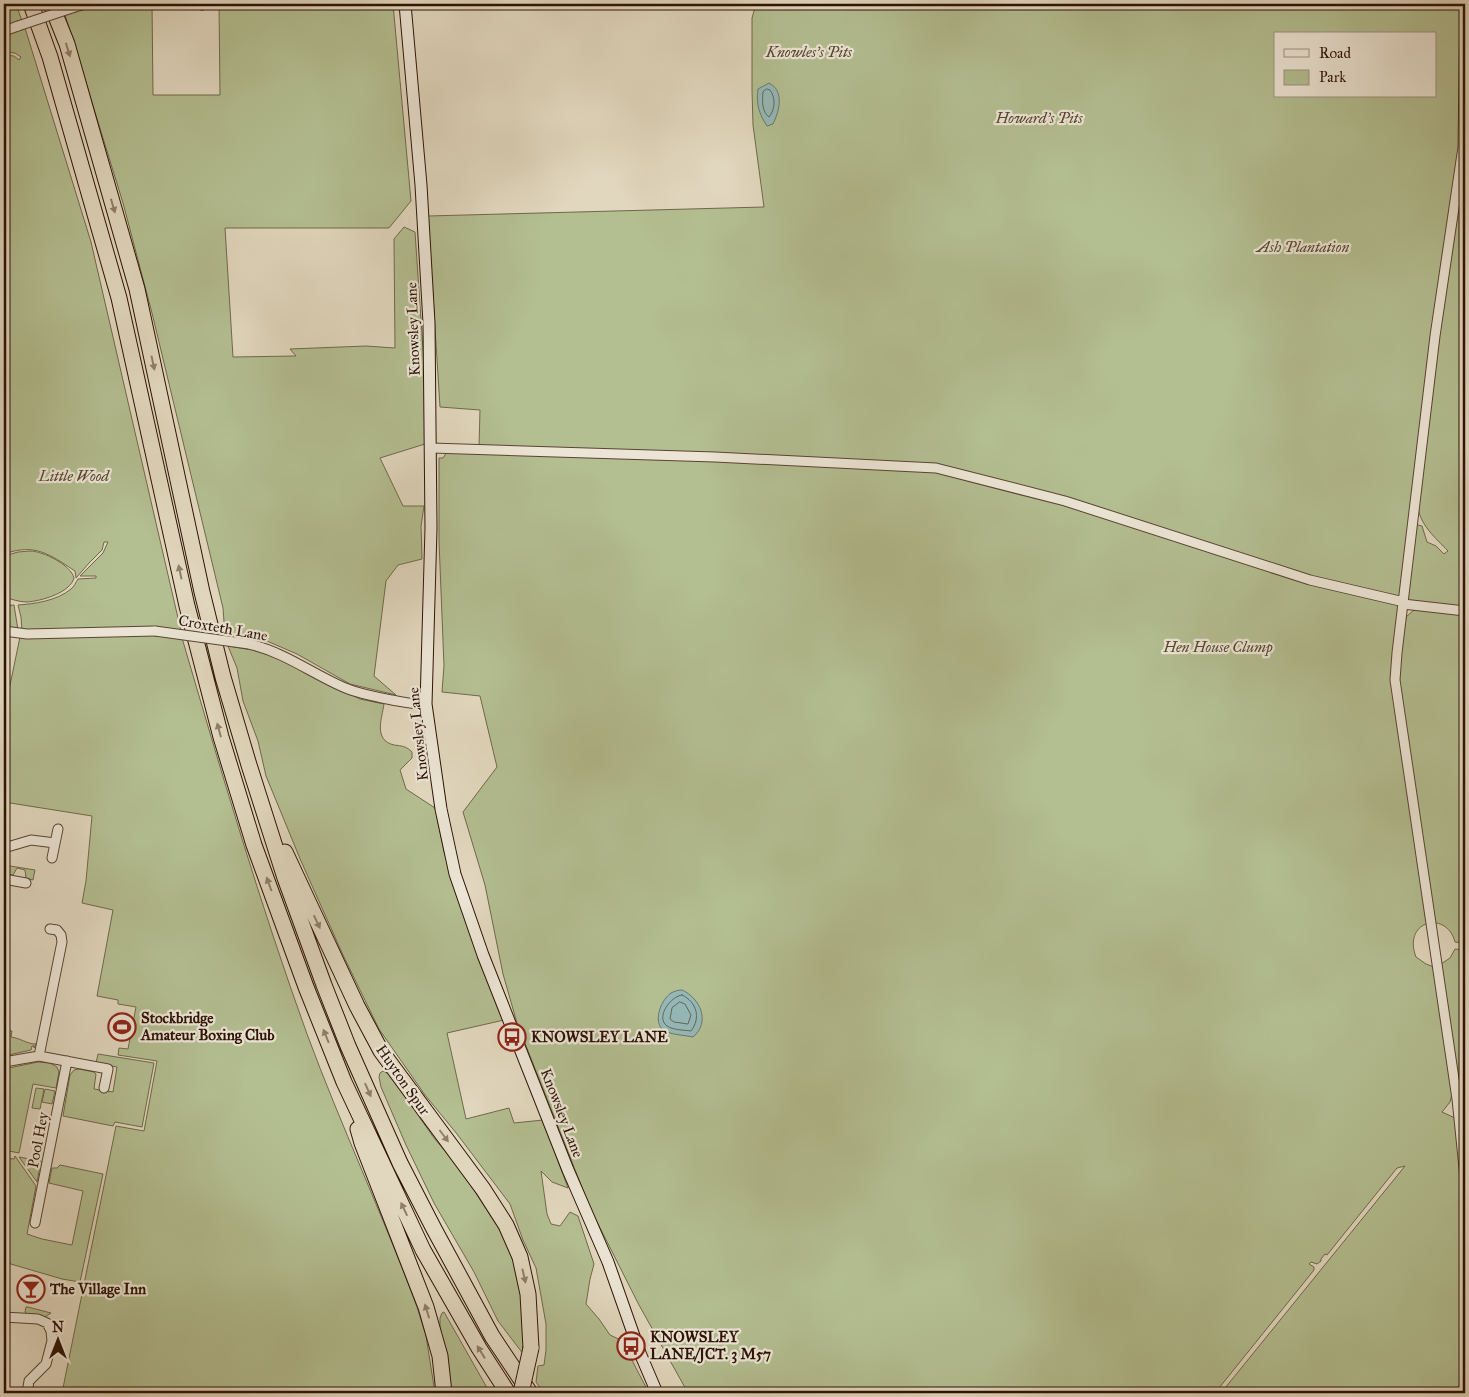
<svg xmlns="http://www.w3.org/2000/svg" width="1469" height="1397" viewBox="0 0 1469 1397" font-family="'IM FELL Great Primer',serif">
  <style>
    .green { fill: #b3be91; stroke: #70684a; fill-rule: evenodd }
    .water { fill: #95b8b6; stroke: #6b766f }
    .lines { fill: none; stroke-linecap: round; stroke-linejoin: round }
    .shore { stroke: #60655d; stroke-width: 1 }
    .minor-casing { stroke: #594332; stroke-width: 11 }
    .secondary-casing { stroke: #2c1204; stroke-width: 13 }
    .motorway-casing { stroke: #2c1204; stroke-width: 17 }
    .minor { stroke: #ece5d5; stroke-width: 9 }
    .secondary { stroke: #ece5d5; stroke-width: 11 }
    .motorway { stroke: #e1d7be; stroke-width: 15 }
    .minor-bridge-casing { stroke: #594332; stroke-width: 11; stroke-linecap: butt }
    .motorway-bridge-casing { stroke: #2c1204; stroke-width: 17; stroke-linecap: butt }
    .minor-bridge { stroke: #ece5d5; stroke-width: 9 }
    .motorway-bridge { stroke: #e1d7be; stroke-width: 15 }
    .oneway { fill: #907e6a }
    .labels { text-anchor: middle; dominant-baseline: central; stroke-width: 4.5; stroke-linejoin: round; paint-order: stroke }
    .park-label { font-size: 15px; font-style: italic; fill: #54462e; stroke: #ece5d5 }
    .street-label { font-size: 15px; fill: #2c1204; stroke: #ece5d5 }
    .poi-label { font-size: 15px; font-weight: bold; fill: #2c1204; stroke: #ece5d5; text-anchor: start }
  </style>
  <rect width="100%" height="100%" fill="#e1d7be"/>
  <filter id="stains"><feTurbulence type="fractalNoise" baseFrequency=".004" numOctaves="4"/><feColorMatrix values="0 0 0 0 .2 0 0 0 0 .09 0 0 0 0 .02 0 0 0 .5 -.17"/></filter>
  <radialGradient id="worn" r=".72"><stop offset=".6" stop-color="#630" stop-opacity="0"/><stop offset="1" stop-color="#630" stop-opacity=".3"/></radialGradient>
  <path class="green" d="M 5,4 L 16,4 L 22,21 L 4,28 Z
    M 98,4 L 152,4 L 153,95 L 220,95 L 219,4 L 393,4 L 411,201 L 389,228 L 225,228 L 233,357 L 296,356 L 290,349 L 366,346 L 395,348 L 394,239 L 404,227 L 415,232 L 423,349 L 426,427 L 425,444 L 380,458 L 403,506 L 424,506 L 421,526 L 422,559 L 398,565 L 386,581 L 374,676 L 396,695 L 350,684 L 297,654 L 267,641 L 225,635 L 223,608 L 152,313 L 123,203 L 65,15 Z
    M 756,4 L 1462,4 L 1460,142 L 1414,524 L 1422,526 L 1427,542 L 1436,546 L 1444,554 L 1448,551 C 1436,538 1419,525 1418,505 L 1439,335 L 1465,150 L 1465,943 L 1455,942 C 1447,910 1402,920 1416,957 L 1426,964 L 1434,967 L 1452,1094 L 1450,1102 L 1442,1112 L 1455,1118 L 1462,1095 L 1465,1092 L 1465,1183 L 1462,1182 L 1465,1214 L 1465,1393 L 1221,1393 L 1405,1166 L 1397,1168 L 1327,1255 L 1325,1254 L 1321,1259 L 1321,1261 L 1317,1264 L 1311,1262 L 1309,1264 L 1314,1267 L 1314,1270 L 1215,1393 L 688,1393 L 639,1305 L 591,1210 L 517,1023 L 503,974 L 485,885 L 463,812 L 497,767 L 480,696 L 442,692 L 444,666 L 439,541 L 439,458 L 443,458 L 447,452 L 479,447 L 480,410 L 440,407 L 428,216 L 764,207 L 753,125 L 752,91 L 752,18 ZM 1275,34 L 1435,34 L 1435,96 L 1275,96 ZM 1401,596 L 1415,609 L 1406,617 L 1404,633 L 1396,635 L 1399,607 L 1397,598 Z
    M 25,28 L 91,242 L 181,631 L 22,631 L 21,617 L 18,605 C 33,604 57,601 71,589 C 74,587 76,582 78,579 L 96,578 L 96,576 L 80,576 L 103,553 L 108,542 L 104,542 L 102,550 L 89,563 L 76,578 L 75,571 C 49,554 35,543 4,554 L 4,55 L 14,56 L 19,60 L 21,57 L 15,53 L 4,52 L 4,34 Z
    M 30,551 C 43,551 71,565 74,578 C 70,593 41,601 27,602 C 19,602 11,599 4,597 L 4,556 L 18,552 Z
    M 14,605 L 18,630 L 4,628 L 4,606 Z
    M 154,635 L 182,638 C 221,771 260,904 307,1034 C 341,1126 383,1215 417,1307 L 426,1336 L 435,1393 L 62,1393 L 116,1126 L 144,1131 L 157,1061 L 118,1055 L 119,1048 L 128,1049 L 136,1007 L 118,1004 L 118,1000 L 97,996 L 113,910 L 82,903 L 86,881 L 92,816 L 4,802 L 4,714 L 20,637 Z
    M 228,646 L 252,650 L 272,656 L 360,699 L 384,704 C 382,718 373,740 394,745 C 402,746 406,746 412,752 L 412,758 L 400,770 L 406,789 L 435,808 L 444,852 L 504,1020 L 447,1033 L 466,1119 L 509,1108 L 514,1123 L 543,1120 L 568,1188 L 552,1182 L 541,1171 L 547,1214 L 551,1224 L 560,1226 L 570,1212 L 578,1216 L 594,1264 L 590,1279 L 586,1304 L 599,1319 L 610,1335 L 625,1342 C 631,1361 640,1375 649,1393 L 544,1393 L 536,1382 L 538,1366 L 544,1365 L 546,1350 L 546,1324 L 536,1268 L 523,1240 L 510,1204 L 457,1134 L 425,1095 L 379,1029 L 343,955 L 301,861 L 266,776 L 258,741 L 243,701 L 237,668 Z
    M 4,865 L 35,870 L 33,880 L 26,878 L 25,870 L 17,868 L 13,875 L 4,874 Z
    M 1455,949 L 1465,950 L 1465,1091 L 1456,1079 L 1441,964 L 1450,958 Z
    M 4,1030 L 12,1031 L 11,1037 C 20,1038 27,1044 36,1044 L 34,1048 L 34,1046 L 32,1046 L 31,1050 L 4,1056 Z
    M 98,1054 L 154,1063 L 142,1127 L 115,1122 L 113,1126 L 63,1116 L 70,1075 L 74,1070 L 79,1069 L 94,1072 L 96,1074 L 94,1089 L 113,1092 L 117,1067 L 96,1063 Z
    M 38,1062 L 50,1063 L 57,1067 L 59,1072 L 56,1088 L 33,1084 L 19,1153 L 4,1150 L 4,1069 Z
    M 383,1071 L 389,1074 L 434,1138 L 461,1170 L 503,1235 L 514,1259 L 524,1307 L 524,1355 L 498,1321 L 474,1272 L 434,1203 L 406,1145 L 381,1087 L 379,1077 L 380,1073 Z
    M 36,1088 L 44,1089 L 40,1109 L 32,1108 Z
    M 45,1089 L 55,1091 L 52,1104 L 42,1102 Z
    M 15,1156 L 36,1186 L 27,1234 L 42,1239 L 72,1245 L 83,1191 L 49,1183 L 52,1168 L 57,1168 L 60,1165 L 103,1174 L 80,1282 L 62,1279 L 4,1262 L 4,1160 L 5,1158 L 14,1159 Z
    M 19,1157 L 41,1161 L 37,1182 Z
    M 26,1307 L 28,1307 L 51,1313 L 45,1317 L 27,1314 L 25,1312 Z
    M 444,1312 L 490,1393 L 449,1393 L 440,1329 L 440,1318 L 442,1313 Z"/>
  <path class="water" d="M 769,83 C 785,91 779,112 773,124 L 767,126 C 759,114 756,104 758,89 Z
    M 682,990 C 700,998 711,1022 693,1037 C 684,1035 669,1035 662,1029 C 653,1019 662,999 671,993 C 675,991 678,990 682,990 Z"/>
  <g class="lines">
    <path class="shore" d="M 767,89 L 770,90 C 776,98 775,110 769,117 C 762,112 762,101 763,92 Z
      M 682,995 C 697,1002 701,1018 691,1031 C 684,1030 673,1030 667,1026 C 655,1017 671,996 682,995 Z
      M 680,1002 L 685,1004 L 691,1015 L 688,1024 L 674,1022 L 670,1019 L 672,1008 Z"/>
    <g class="minor-casing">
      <path id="minor" d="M 1465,4 L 1463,147 L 1435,336 L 1397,653 L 1395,680 L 1457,1099 L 1465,1178
        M 202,5 L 204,4
        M 75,7 L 86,4
        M 4,31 L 18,26
        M 431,448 L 715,457 L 936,468 L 1065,501 L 1310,580 L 1404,602
        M 1403,604 L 1465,611
        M 4,631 L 27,634 L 155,631
        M 249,644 C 284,652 311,673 343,687 C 359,694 376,697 392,700 C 403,702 415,705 426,704
        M 4,848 L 31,840 L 55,843
        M 52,858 L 58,829
        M 4,879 L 26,883
        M 39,1056 L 62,942 L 61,935 L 57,930 L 50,929
        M 4,1062 L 39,1056 L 108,1069 L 104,1088
        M 35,1223 L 67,1061
        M 4,1317 L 38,1319 L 47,1323 L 51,1331 L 52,1341 L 46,1364 L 29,1381 L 27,1393"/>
    </g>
    <g class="secondary-casing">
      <path id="secondary" d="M 405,4 L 421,185 L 429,323 L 431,528 L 426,704 L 441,809 L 455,874 L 483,955 L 568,1170 L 608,1262 L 640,1353 L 657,1393"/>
    </g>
    <g class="motorway-casing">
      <path id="motorway" d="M 31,4 L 50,57 L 119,298 L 187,606 L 221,737 L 254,845 L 306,987 L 344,1082 L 423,1250 L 479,1348 L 508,1393
        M 51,4 L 67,44 L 137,289 L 202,592 L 223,677 L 249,765 L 285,878 L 324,985 L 348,1046 L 400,1163 L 434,1229 L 492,1336 L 530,1393
        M 285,852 L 357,1006 L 381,1051 L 483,1189 L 506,1225 L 520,1257 L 528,1294 L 531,1348
        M 358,1129 L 362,1143 L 426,1307 L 440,1356 L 444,1393"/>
    </g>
    <use href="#minor" class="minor"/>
    <use href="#secondary" class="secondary"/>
    <use href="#motorway" class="motorway"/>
    <g class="minor-bridge-casing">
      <path id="minor-bridge" d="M 18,26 L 75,7
        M 155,631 L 249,644"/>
    </g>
    <g class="motorway-bridge-casing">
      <path id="motorway-bridge" d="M 521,1393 L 531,1348"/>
    </g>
    <use href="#minor-bridge" class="minor-bridge"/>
    <use href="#motorway-bridge" class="motorway-bridge"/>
  </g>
  <defs><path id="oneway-solid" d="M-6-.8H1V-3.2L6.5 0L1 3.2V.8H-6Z" transform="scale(1.25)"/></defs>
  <g class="oneway">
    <use href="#oneway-solid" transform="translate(68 50) rotate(73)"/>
    <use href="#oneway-solid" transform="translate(113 206) rotate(74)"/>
    <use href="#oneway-solid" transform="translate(153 363) rotate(78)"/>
    <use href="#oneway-solid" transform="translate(180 572) rotate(-102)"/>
    <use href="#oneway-solid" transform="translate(219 730) rotate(-105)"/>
    <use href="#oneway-solid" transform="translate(269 884) rotate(-110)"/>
    <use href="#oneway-solid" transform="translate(317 922) rotate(65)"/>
    <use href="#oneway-solid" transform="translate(326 1036) rotate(-112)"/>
    <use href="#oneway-solid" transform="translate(368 1090) rotate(66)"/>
    <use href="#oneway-solid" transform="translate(444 1136) rotate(53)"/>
    <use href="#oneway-solid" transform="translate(404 1209) rotate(-115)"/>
    <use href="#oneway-solid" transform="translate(524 1276) rotate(77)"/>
    <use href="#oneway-solid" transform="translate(427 1311) rotate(-107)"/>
    <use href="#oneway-solid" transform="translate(481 1352) rotate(-122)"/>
  </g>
  <defs>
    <g id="stadium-ring" transform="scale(1.4375)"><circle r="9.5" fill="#ece5d5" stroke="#8f2418" stroke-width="1.5"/><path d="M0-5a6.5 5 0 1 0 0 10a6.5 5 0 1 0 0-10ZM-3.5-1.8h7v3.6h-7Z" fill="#8f2418"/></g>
    <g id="bus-ring" transform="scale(1.4375)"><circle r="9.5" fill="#ece5d5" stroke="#8f2418" stroke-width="1.5"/><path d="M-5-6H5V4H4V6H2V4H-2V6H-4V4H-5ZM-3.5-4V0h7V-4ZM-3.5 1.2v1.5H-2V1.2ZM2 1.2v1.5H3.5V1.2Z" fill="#8f2418"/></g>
    <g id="bar-ring" transform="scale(1.4375)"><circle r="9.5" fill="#ece5d5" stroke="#8f2418" stroke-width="1.5"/><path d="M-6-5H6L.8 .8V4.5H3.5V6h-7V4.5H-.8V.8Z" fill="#8f2418"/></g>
  </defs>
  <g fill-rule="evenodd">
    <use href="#stadium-ring" x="122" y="1027"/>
    <use href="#bus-ring" x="512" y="1037"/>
    <use href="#bar-ring" x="31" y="1289"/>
    <use href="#bus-ring" x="631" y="1346"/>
  </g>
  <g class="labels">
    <g class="park-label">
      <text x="809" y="52">Knowles's Pits</text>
      <text x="1039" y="118">Howard's Pits</text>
      <text x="1303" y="247">Ash Plantation</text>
      <text x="74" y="476">Little Wood</text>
      <text x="1218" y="647">Hen House Clump</text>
    </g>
    <g class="street-label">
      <text transform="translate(413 329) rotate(-92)">Knowsley Lane</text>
      <text transform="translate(223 628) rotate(10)">Croxteth Lane</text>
      <text transform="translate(418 734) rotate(-96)">Knowsley Lane</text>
      <text transform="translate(403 1080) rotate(55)">Huyton Spur</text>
      <text transform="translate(562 1113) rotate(69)">Knowsley Lane</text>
      <text transform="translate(38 1140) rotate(-79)">Pool Hey</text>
    </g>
    <g class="poi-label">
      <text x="141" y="1018">Stockbridge<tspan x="141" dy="17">Amateur Boxing Club</tspan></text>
      <text x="531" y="1037">KNOWSLEY LANE</text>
      <text x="50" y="1289">The Village Inn</text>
      <text x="650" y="1337">KNOWSLEY<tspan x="650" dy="17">LANE/JCT. 3 M57</tspan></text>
    </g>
  </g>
  <rect width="1469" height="1397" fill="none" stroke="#e1d7be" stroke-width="20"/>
  <rect x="5" y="5" width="1459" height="1387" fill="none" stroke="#2c1204" stroke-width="2.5"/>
  <rect x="10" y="10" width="1449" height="1377" fill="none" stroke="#2c1204"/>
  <rect x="1274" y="32" width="162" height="65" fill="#ece5d5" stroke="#9f9181"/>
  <rect x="1284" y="49" width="25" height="8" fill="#ece5d5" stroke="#9f9181"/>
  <text x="1319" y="58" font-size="15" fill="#2c1204">Road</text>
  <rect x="1284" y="70" width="25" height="15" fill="#b3be91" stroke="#9f9181"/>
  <text x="1319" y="82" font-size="15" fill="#2c1204">Park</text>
  <g transform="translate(58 1340)" stroke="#ece5d5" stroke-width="4" paint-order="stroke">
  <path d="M0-4L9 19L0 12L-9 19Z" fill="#2c1204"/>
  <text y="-8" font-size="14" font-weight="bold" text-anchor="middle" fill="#2c1204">N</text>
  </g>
  <rect width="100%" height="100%" filter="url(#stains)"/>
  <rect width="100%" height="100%" fill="url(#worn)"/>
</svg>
